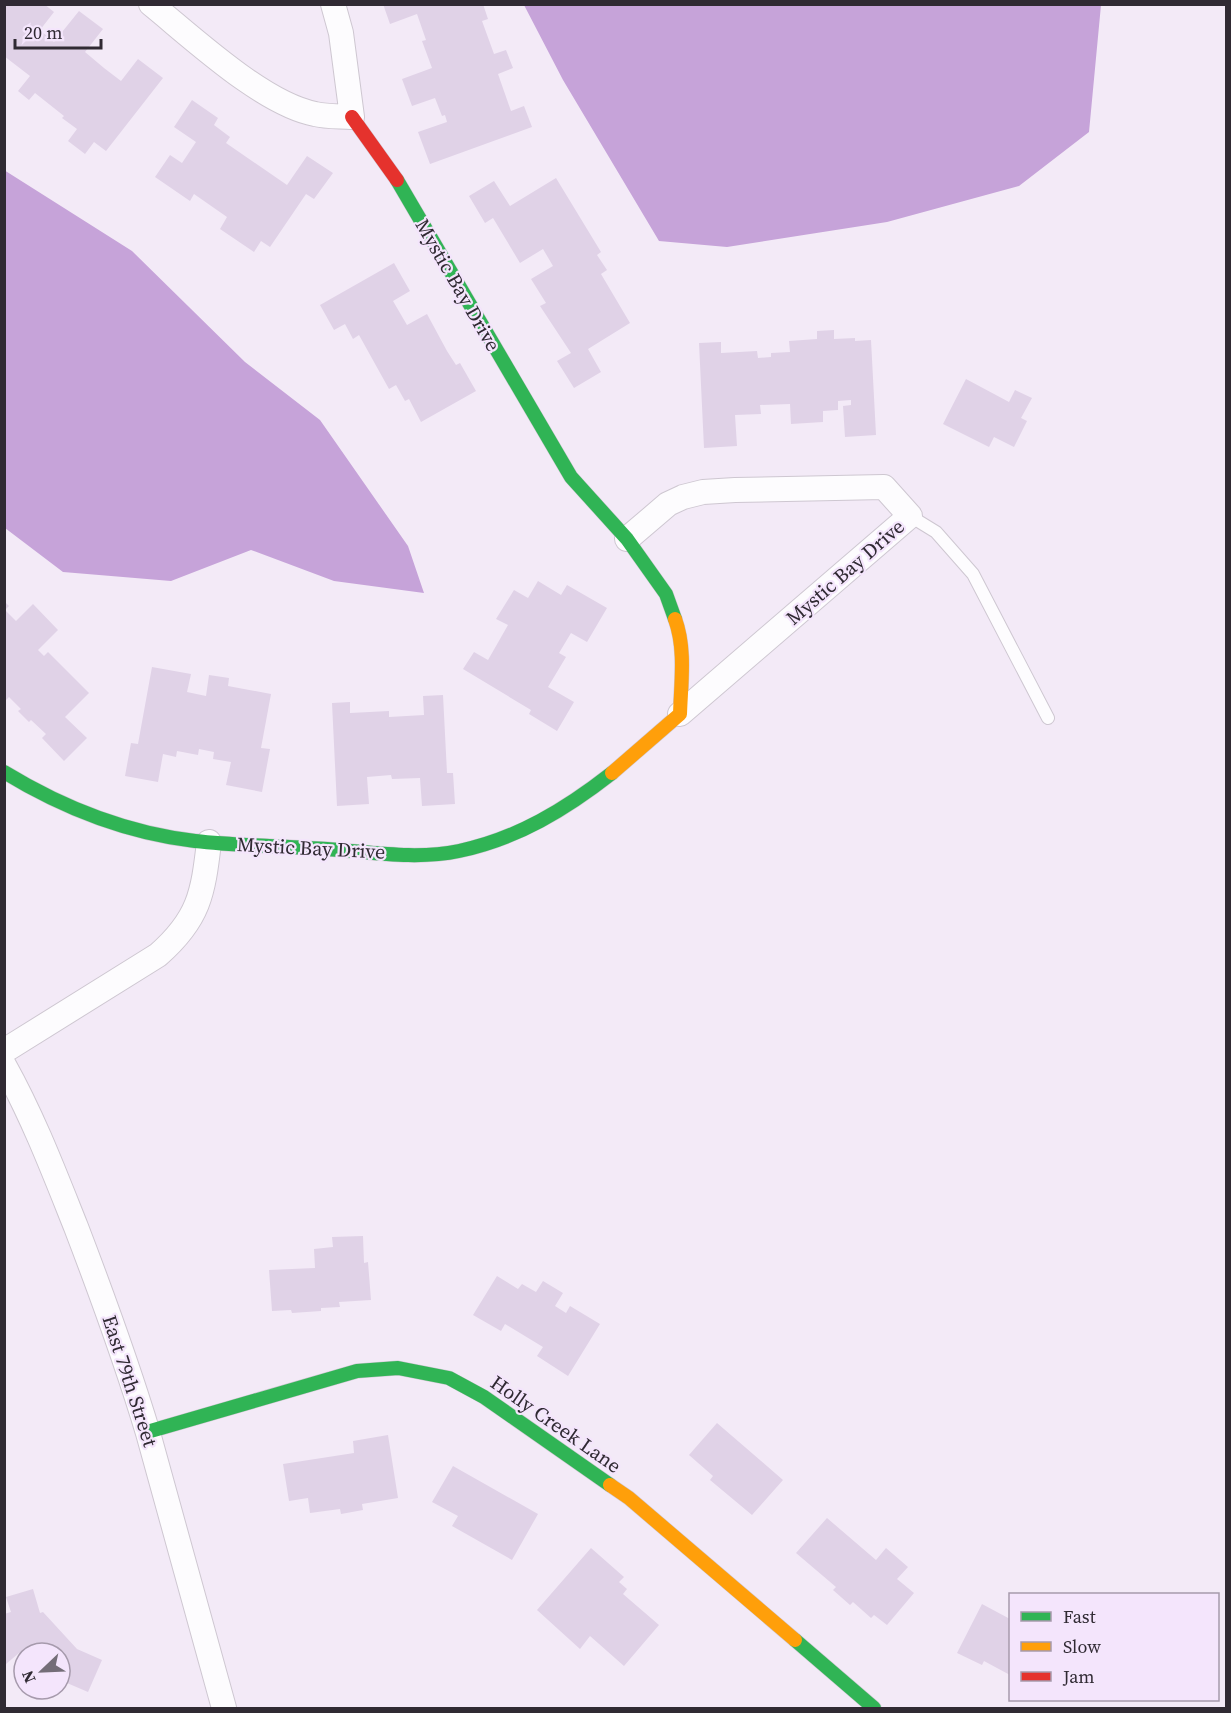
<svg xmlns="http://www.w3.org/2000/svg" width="1231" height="1713" viewBox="0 0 1231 1713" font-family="'Source Serif 4',serif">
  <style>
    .water { fill: #c6a3d9 }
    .building { fill: #e0d2e7 }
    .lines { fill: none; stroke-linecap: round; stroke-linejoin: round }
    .lane-casing { stroke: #cec7d1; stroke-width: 14 }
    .street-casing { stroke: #cec7d1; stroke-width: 26 }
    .fast-casing { stroke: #cec7d1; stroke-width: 15 }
    .slow-casing { stroke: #cec7d1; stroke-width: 15 }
    .jam-casing { stroke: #cec7d1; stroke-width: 15 }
    .lane { stroke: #fdfcfe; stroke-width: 12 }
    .street { stroke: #fdfcfe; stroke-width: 24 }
    .fast { stroke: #30b455; stroke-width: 14 }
    .slow { stroke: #ff9f0a; stroke-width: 14 }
    .jam { stroke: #e5322d; stroke-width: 14 }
    .labels { text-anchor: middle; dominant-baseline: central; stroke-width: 4.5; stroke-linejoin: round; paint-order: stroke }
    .street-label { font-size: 20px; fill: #302a33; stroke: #f4e5fc }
  </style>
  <rect width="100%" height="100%" fill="#f3eaf7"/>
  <path class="water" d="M 524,5 L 1101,5 L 1089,132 L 1019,186 L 887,222 L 727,247 L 659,241 L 563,80 Z
    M 4,170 L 132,251 L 245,362 L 320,420 L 408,546 L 424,593 L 334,581 L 251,550 L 171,581 L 63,572 L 5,528 Z"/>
  <path class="building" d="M 4,4 L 44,4 L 54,12 L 40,30 L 54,42 L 79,11 L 103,29 L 85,52 L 104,68 L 121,81 L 138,59 L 163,78 L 106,151 L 94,142 L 85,154 L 68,141 L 77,129 L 62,118 L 64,116 L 35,93 L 29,100 L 18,91 L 30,76 L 4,56 Z
    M 383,4 L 483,4 L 488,19 L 482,21 L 494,54 L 506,50 L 513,68 L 498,74 L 511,111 L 524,106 L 532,127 L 430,164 L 418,132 L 447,122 L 445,115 L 442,116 L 435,98 L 412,106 L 402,79 L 432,68 L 422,41 L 426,40 L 417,14 L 390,24 Z
    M 192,100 L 218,118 L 214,125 L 230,137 L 226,143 L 287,185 L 307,156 L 333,173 L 314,199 L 306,194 L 270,247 L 261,241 L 254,252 L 220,229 L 227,217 L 194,194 L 190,201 L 155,177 L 170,155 L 182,163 L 196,142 L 174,127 Z
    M 556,178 L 601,252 L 597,255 L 607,270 L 601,274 L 630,323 L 588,349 L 601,372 L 574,388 L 557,361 L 571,353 L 540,306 L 546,303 L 531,279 L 553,266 L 543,249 L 520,263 L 493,218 L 485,223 L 469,196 L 494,181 L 510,206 Z
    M 394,263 L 410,291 L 393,301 L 407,325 L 427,314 L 447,351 L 456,365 L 460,363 L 476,391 L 421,422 L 409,399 L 405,401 L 396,385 L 389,389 L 359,335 L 353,339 L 345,324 L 334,330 L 320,305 Z
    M 834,330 L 834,339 L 855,338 L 855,341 L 871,340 L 876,435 L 845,437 L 843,406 L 851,405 L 851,400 L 838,401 L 838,410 L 823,411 L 823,422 L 791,424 L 790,404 L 760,405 L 761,414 L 735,415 L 737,446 L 704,448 L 699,343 L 721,342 L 721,353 L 757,351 L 758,358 L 771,357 L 771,353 L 790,352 L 789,341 L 817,339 L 817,331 Z
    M 966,379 L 1009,402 L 1015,390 L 1032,398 L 1021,418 L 1027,421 L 1014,447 L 994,437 L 989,447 L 943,424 Z
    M 538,581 L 561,595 L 567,585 L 607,608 L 587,642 L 571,633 L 559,653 L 566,657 L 548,687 L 574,702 L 557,731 L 529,714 L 531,710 L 463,669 L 474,652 L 488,660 L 508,625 L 496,619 L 514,590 L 528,598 Z
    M 4,601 L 9,606 L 5,610 L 16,621 L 33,604 L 58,630 L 38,650 L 44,656 L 48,652 L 89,693 L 65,717 L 87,738 L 64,761 L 42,738 L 46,734 L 31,720 L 29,722 L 18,711 L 21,709 L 9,697 L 4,702 Z
    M 152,667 L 191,674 L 187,692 L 206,696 L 209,675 L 229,678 L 228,686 L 271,694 L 261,748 L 270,749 L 262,792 L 226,785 L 231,762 L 213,759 L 214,752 L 199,749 L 198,755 L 177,751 L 176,757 L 163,754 L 158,782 L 125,776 L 131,743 L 138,744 Z
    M 443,695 L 447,773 L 453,773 L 455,804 L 422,806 L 420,778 L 392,779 L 391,775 L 367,777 L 369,804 L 337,806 L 332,703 L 350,702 L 350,713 L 389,711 L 389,717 L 424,715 L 423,696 Z
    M 363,1236 L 364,1263 L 368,1262 L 371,1300 L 339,1302 L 340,1307 L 321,1308 L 321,1311 L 292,1313 L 291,1310 L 272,1311 L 269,1270 L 315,1268 L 314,1249 L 333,1247 L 332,1237 Z
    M 497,1276 L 518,1289 L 522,1284 L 536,1292 L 543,1281 L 563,1293 L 555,1306 L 566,1313 L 570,1306 L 600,1324 L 568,1376 L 537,1356 L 543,1347 L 505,1324 L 501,1331 L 473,1315 Z
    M 717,1423 L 783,1480 L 752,1515 L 710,1480 L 713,1476 L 689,1455 Z
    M 388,1435 L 398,1498 L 362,1504 L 363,1510 L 341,1514 L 340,1509 L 310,1513 L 308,1498 L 289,1501 L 283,1464 L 354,1453 L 353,1441 Z
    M 453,1466 L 538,1514 L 512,1560 L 452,1526 L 458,1516 L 432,1502 Z
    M 827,1518 L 876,1560 L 886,1548 L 908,1567 L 897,1579 L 914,1593 L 887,1625 L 874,1615 L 871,1618 L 853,1602 L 850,1605 L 833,1590 L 836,1587 L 796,1553 Z
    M 591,1548 L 624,1577 L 619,1582 L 627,1589 L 623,1594 L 659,1625 L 624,1666 L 590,1636 L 580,1649 L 537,1610 Z
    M 33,1589 L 40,1613 L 43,1612 L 77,1649 L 102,1660 L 88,1692 L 60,1680 L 60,1653 L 24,1653 L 24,1658 L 19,1653 L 6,1664 L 4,1662 L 4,1614 L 11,1612 L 6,1597 Z
    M 982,1604 L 1010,1619 L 1010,1675 L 984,1661 L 982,1665 L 957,1653 Z"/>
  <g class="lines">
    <g class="lane-casing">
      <path id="lane" d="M 910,516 L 936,532 L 973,574 L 1048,718"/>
    </g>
    <g class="street-casing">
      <path id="street" d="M 151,4 C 193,38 263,104 315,114 C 327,117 340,116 352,117 L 341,33 L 333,4
        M 627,539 L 668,504 L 683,497 L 703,492 L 735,490 L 884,487 L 910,516 L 680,714
        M 4,1051 L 158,955 C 199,919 203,894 209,842
        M 4,1065 C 33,1117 54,1172 76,1227 C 102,1295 127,1363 148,1433 C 174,1524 198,1617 224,1708"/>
    </g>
    <g class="fast-casing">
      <path id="fast" d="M 397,180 L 571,477 L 627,539 L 666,594 L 675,619
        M 4,772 C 63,808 127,833 195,841 C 239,846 283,846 327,849 C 371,852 416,860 459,851 C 517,839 566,809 612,773
        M 147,1432 L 357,1371 L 398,1368 L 449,1378 L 484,1397 L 610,1485
        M 795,1640 L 874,1708"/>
    </g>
    <g class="slow-casing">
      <path id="slow" d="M 612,773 L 680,714 C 681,683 686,649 675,619
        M 610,1485 L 629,1498 L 795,1640"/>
    </g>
    <g class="jam-casing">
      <path id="jam" d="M 352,117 L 397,180"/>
    </g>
    <use href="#lane" class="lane"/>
    <use href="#street" class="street"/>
    <use href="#fast" class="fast"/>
    <use href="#slow" class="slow"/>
    <use href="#jam" class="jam"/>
  </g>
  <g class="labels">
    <g class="street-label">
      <text transform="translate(458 285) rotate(60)">Mystic Bay Drive</text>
      <text transform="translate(845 572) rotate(-41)">Mystic Bay Drive</text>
      <text transform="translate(311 848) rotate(3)">Mystic Bay Drive</text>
      <text transform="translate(130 1381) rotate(72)">East 79th Street</text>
      <text transform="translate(556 1424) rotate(35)">Holly Creek Lane</text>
    </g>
  </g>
  <rect width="1231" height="1713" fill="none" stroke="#302a33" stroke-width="12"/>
  <rect x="1009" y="1593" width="210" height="108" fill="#f4e5fc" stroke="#a69aac" stroke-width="1.5"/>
  <rect x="1021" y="1612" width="30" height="9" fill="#30b455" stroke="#a69aac" stroke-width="1.5"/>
  <text x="1063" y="1623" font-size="18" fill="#302a33">Fast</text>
  <rect x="1021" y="1642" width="30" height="9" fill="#ff9f0a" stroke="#a69aac" stroke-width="1.5"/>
  <text x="1063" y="1653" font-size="18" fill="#302a33">Slow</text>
  <rect x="1021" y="1672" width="30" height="9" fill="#e5322d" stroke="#a69aac" stroke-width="1.5"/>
  <text x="1063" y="1683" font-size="18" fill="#302a33">Jam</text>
  <g transform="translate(42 1671) rotate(247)"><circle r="28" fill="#f4e5fc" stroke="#a69aac" stroke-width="1.5"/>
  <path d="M0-4.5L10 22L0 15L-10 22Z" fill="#746d78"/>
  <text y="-9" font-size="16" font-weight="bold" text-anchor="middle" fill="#302a33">N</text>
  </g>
  <path d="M15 39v9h86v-9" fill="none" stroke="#302a33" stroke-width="3"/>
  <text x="24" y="39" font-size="18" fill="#302a33" stroke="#f4e5fc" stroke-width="4.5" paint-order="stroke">20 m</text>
</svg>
